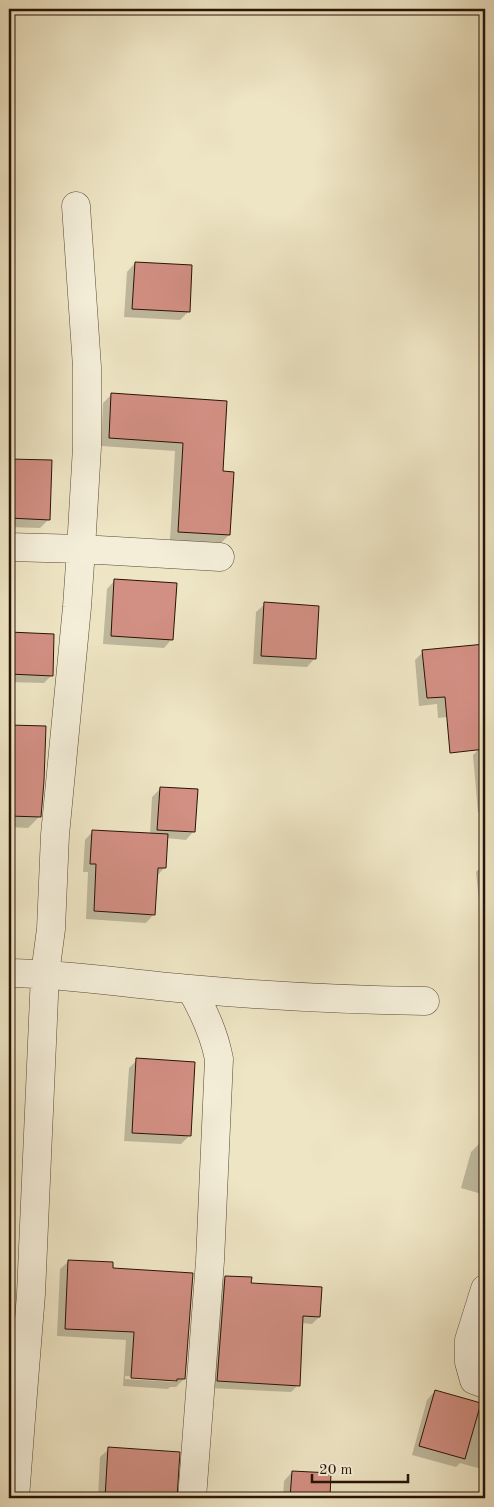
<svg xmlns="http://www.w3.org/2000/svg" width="494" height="1507" viewBox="0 0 494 1507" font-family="'Old Standard TT',serif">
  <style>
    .shadow { fill: #0003; fill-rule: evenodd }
    .building { fill: #d28f83; stroke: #291305 }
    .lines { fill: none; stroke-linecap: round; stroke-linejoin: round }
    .minor-casing { stroke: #5a4835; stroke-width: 29 }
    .minor { stroke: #f4eed9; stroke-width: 28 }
  </style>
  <rect width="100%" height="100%" fill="#eee5c4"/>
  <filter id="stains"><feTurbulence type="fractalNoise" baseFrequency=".004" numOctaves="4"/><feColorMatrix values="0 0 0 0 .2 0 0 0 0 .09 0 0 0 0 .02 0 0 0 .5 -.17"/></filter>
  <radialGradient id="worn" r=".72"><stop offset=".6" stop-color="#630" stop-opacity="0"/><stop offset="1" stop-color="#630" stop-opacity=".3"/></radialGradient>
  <path class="shadow" d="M 135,263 L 191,266 L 188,312 L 180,320 L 124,317 L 127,272 Z
    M 112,394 L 226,402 L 222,472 L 229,535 L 221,543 L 170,540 L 175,451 L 101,446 L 103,403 Z
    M 9,460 L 49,519 L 40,528 L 9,527 Z
    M 115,580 L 172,639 L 164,648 L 103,644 L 107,589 Z
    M 265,604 L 315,658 L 307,667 L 253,664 L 256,612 Z
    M 9,634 L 53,635 L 52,675 L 44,683 L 9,682 Z
    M 485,645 L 485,713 L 438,718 L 437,704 L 419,706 L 415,660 L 423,652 Z
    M 9,726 L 45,727 L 40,816 L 28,828 L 9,827 Z
    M 481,747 L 485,747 L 485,846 L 482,812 L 478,812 L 473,755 Z
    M 161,788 L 194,831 L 186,840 L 166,838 L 165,867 L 157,876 L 154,914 L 146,923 L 86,919 L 88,872 L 83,872 L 85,840 L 93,831 L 150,835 L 152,797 Z
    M 485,863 L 485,957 L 476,872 Z
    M 137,1060 L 189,1136 L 181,1144 L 124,1141 L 129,1068 Z
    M 480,1143 L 485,1145 L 485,1195 L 461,1188 L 471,1152 Z
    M 9,1197 L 11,1197 L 9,1286 L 14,1286 L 10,1343 L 9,1344 Z
    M 69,1261 L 112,1270 L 184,1379 L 176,1387 L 170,1387 L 168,1389 L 123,1386 L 126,1340 L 57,1336 L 60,1269 ZM 125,1376 L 178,1380 L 176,1382 L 125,1379 Z
    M 225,1277 L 250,1284 L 319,1317 L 312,1324 L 302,1323 L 298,1385 L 291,1392 L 210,1388 L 218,1284 Z
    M 435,1391 L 485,1405 L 485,1470 L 460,1463 L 456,1467 L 412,1455 L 427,1400 Z
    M 109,1449 L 175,1493 L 170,1498 L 98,1498 L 100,1457 Z
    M 292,1472 L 330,1474 L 328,1498 L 283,1498 L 284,1481 Z"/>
  <path class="building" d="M 135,262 L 192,265 L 190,312 L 132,309 Z
    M 111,393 L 227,401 L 223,471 L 234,472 L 230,535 L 178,532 L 183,443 L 109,438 Z
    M 9,459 L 52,460 L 50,520 L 9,518 Z
    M 114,579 L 177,583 L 173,640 L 111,636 Z
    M 264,602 L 319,606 L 316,659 L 261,656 Z
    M 9,632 L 54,634 L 53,676 L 9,674 Z
    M 485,644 L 485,749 L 450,753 L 445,697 L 427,698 L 422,650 Z
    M 9,725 L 46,726 L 44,781 L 41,817 L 9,816 Z
    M 160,787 L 198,789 L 195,832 L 157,830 Z
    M 92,830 L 168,834 L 166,868 L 158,868 L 155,915 L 94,911 L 96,864 L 90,864 Z
    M 136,1058 L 195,1062 L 191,1136 L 132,1133 Z
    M 68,1260 L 113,1262 L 113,1268 L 193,1273 L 185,1379 L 177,1379 L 177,1381 L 131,1378 L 134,1332 L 65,1329 Z
    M 225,1276 L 252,1277 L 251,1283 L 322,1287 L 320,1317 L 303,1316 L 300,1386 L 217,1381 Z
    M 435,1390 L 481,1403 L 465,1459 L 419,1446 Z
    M 108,1447 L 180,1452 L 177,1498 L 105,1498 Z
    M 292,1471 L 331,1473 L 330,1498 L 290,1498 Z"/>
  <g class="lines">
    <g class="minor-casing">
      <path id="minor" d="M 76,206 L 87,367 L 87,447 L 81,549 L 220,557
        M 9,547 L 81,549 L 77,607 L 55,835 L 51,929 L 45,974 L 31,1294 L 22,1406 L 9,1407
        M 9,973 C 69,974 129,984 190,989 C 268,996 346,1000 425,1001
        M 191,989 C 204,1012 214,1033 219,1059 L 210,1261 L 192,1498
        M 485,1289 L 469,1340 L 469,1362 L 474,1380 L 485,1384
        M 15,1498 L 22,1406"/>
    </g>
    <use href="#minor" class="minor"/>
  </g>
  <rect width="494" height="1507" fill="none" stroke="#eee5c4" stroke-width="30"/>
  <rect x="10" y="10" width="474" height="1487" fill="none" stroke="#291305" stroke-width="2.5"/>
  <rect x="15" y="15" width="464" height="1477" fill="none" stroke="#291305"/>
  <path d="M312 1474v8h96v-8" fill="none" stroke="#291305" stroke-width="2.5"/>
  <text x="319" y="1474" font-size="15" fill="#291305" stroke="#f4eed9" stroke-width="4" paint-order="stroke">20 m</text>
  <rect width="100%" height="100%" filter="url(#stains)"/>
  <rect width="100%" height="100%" fill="url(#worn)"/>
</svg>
